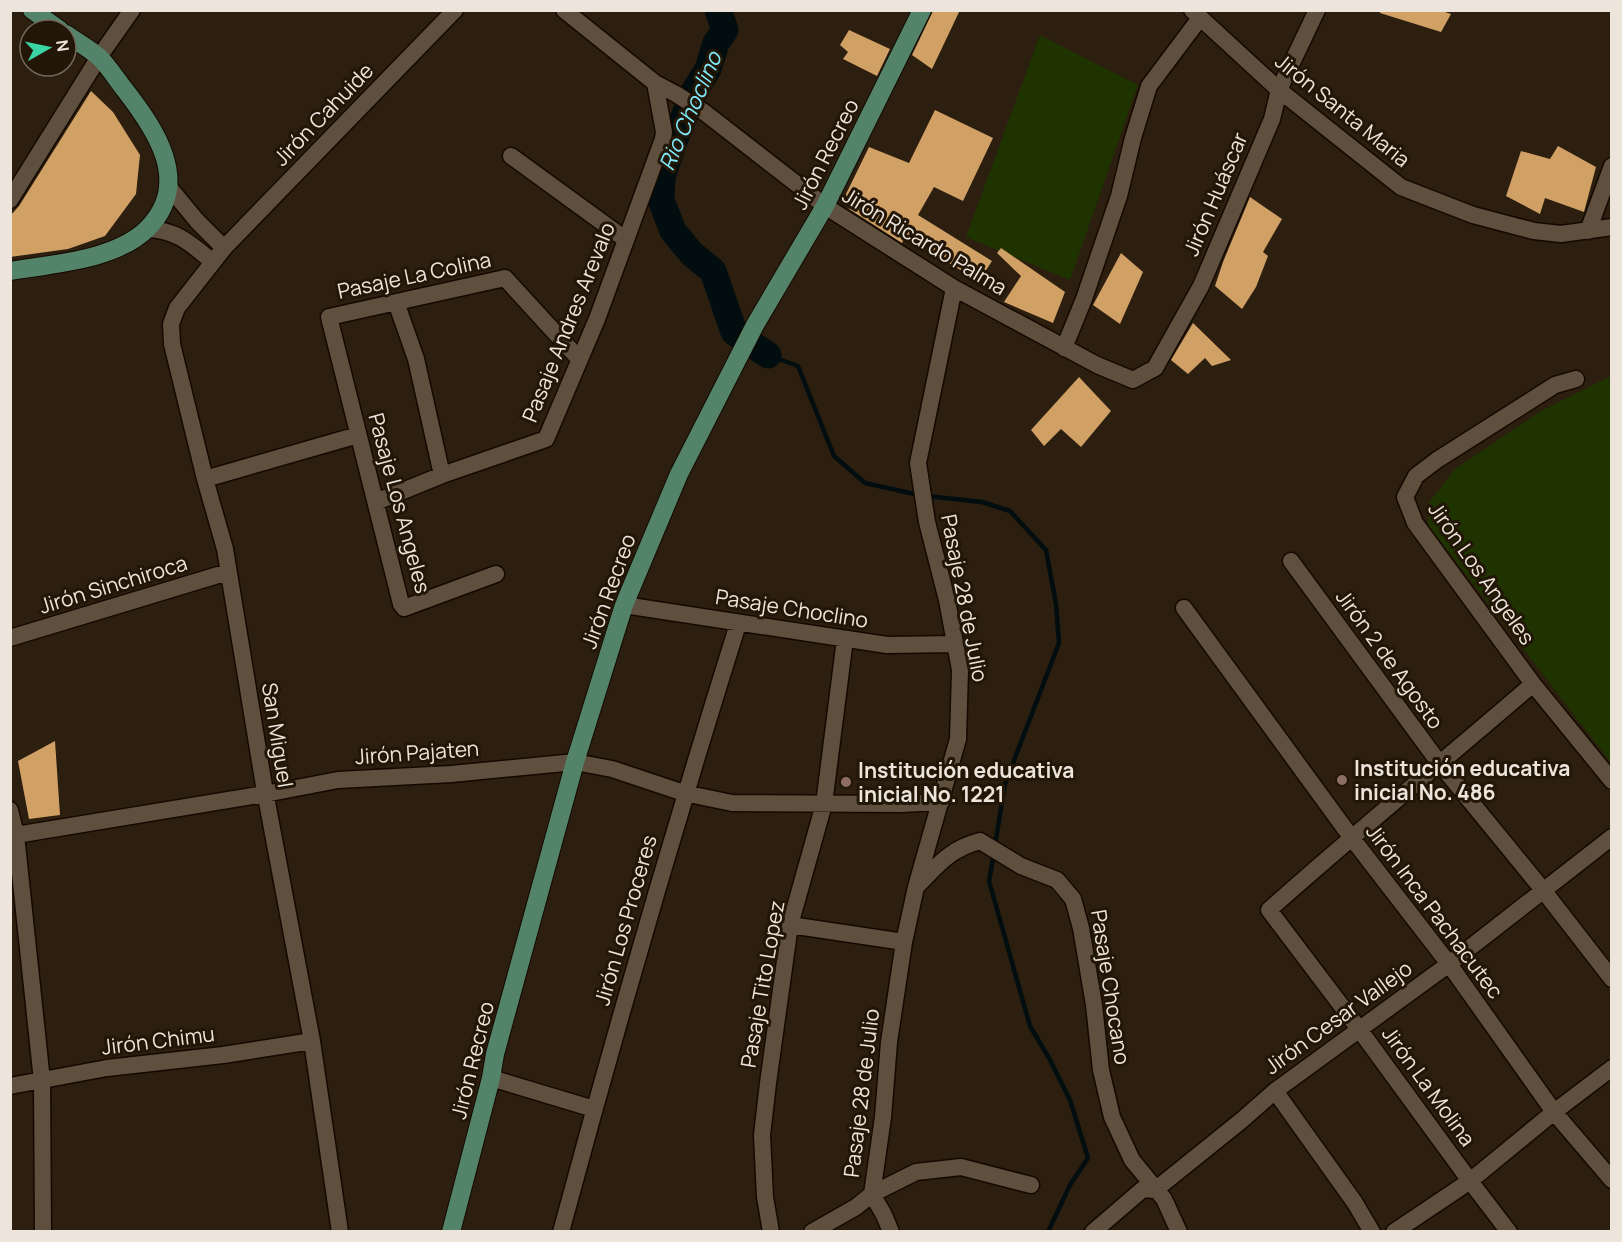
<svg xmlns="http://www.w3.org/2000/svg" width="1622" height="1242" viewBox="0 0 1622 1242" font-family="Manrope,sans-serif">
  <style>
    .green { fill: #1e3300 }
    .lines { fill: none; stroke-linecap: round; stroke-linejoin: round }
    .stream { stroke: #020d0f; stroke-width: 4.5 }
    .river { stroke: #020d0f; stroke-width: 27 }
    .building { fill: #d1a065 }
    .minor-casing { stroke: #140900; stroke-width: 19 }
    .major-casing { stroke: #140900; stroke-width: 20 }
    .minor { stroke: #5e4f3e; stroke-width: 16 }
    .major { stroke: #538469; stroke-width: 18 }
    .education-dot { fill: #8d6e63; stroke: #221607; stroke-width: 2 }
    .labels { text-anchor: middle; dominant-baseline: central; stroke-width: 6; stroke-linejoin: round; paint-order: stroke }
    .street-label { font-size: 21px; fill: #ede4db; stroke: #221607 }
    .poi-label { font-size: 21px; font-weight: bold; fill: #ede4db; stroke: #221607; text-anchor: start }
    .water-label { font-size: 22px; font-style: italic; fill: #81ebfc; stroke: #221607 }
  </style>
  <rect width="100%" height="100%" fill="#2c1f10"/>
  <path class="green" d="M 1040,35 L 1138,85 L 1070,280 L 966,237 Z
    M 1611,376 L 1611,763 L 1428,525 L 1428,504 L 1455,469 L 1541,411 Z"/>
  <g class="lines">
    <path class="stream" d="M 768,355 L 798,366 L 834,456 L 865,483 L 919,495
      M 927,496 L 982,502 L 1010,511 L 1046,550 L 1056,604 L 1059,643 L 1005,784 L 995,845
      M 994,853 L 989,881 L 1030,1026 L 1050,1060 L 1070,1100 L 1088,1158 L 1070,1185 L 1048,1232"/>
    <path class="river" d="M 718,10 L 725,30 L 716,43 L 708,69 L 695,90 L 674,141 L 662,177 L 661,200 L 673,231 L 692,254 L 713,271 L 734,332 L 768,355"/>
  </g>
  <path class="building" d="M 960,10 L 932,69 L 912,55 L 933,11 Z
    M 1380,10 L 1439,10 L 1451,14 L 1441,32 L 1380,13 Z
    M 849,30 L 890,49 L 877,76 L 843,59 L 848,52 L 840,45 Z
    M 91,91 L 113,112 L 140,155 L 136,194 L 105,236 L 68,249 L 10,257 L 10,216 L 19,206 Z
    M 935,110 L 993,138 L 963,201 L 934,187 L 918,215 L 992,261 L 979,281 L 905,237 L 902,243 L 849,209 L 846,194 L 869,147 L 909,163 Z
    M 1558,146 L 1596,167 L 1584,212 L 1545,198 L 1540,214 L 1506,196 L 1521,151 L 1550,159 Z
    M 1250,197 L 1282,219 L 1263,252 L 1268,256 L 1256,287 L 1242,309 L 1215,286 L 1223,262 Z
    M 1001,248 L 1065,292 L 1053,323 L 1004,302 L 1021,276 L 997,253 Z
    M 1121,253 L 1143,272 L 1120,324 L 1093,305 Z
    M 1193,323 L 1231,360 L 1212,366 L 1205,358 L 1188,374 L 1171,360 Z
    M 1079,377 L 1111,411 L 1081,447 L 1061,429 L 1044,446 L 1031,430 Z
    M 55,741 L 60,815 L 29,819 L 18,761 Z"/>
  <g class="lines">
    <g class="minor-casing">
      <path id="minor" d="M 564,10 L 655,83 L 676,94 L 704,112 L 825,206 L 954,288 L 1097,365 L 1133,380 L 1155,368 L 1201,286 L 1272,119 L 1279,90 L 1317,10
        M 1192,10 L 1279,90 L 1401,187 L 1473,215 L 1534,231 L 1561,234 L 1612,227
        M 511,156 L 625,239
        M 169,187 L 197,221 L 224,248
        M 10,200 L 99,57 L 132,10
        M 148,229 C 177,230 191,244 213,262
        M 1588,231 L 1612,166
        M 396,302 L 416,359 L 442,475
        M 1064,348 L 1084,299 L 1119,196 L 1133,138 L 1149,86 L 1200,18
        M 1576,379 L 1555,385 L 1437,460 L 1416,476 L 1405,497 L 1415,523 L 1533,684 L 1612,781
        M 205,479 L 358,435
        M 376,502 L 442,475 L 546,439 L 597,319 L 663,139 L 664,132 L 655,83
        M 1291,561 L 1440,764 L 1543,890 L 1612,979
        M 496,574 L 404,608 L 401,604 L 329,317 L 505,278 L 580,360
        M 624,605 L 887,645 L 955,644
        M 1184,608 L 1351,837 L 1449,964 L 1554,1112 L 1612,1180
        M 10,638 L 228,572
        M 10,810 L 16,835 L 42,1081 L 43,1232
        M 10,836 L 265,794 L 338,780 L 451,774 L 575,762 L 612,769 L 684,793 L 732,803 L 901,804 L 941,802
        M 918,885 C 939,864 950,849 980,841 L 1021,866 L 1057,880 L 1073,899 L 1081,928 L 1094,1005 L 1101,1070 L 1112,1117 L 1132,1160 L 1164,1199 L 1179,1232
        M 790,925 L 904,942
        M 491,1078 L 594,1109
        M 10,1086 L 107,1068 L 223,1055 L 312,1041
        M 1275,1091 L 1355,1203 L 1372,1232
        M 340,1232 L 312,1041 L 264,786 L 225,549 L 205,479 L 172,344 L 171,324 L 177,308 L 224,248 L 455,10
        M 561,1232 C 616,1028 675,825 738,624
        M 771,1232 L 765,1197 L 762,1135 L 768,1083 L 790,925 L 824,804 L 845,639
        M 812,1232 L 856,1207 L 872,1194 L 916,1172 L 961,1167 L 1031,1185
        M 891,1232 L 884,1215 L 872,1194 L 883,1117 L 889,1042 L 904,942 L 916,887 L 958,739 L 960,670 L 947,600 L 927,522 L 918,463 L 954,288
        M 1093,1232 L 1143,1189 L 1155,1190 L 1242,1120 L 1275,1091 L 1449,964 L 1612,837
        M 1394,1232 L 1470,1181 L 1554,1112 L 1612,1068
        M 1509,1232 L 1470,1181 L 1359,1029 L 1269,910 C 1355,833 1445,760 1533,684"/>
    </g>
    <g class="major-casing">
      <path id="major" d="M 32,10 L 60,30
        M 10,271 C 52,264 117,260 148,228 C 192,183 156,130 125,90 C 117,80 109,67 100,58 C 90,49 77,42 66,34
        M 451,1232 L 491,1078 L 495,1054 L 575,762 L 624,605 L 679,474 L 755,325 L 825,206 L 922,10"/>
    </g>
    <use href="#minor" class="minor"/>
    <use href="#major" class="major"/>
  </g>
  <g class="education-dot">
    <circle cx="1342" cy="780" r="6"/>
    <circle cx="846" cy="782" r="6"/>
  </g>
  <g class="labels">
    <g class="street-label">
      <text transform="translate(1343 110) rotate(39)">Jirón Santa Maria</text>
      <text transform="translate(323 114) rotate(-46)">Jirón Cahuide</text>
      <text transform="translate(825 154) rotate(-63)">Jirón Recreo</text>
      <text transform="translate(1215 194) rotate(-67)">Jirón Huáscar</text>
      <text transform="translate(925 241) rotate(31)">Jirón Ricardo Palma</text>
      <text transform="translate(414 275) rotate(-12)">Pasaje La Colina</text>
      <text transform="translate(568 322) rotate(-68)">Pasaje Andres Arevalo</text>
      <text transform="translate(400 503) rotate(75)">Pasaje Los Angeles</text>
      <text transform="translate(1482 573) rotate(55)">Jirón Los Angeles</text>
      <text transform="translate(113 584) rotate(-17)">Jirón Sinchiroca</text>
      <text transform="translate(608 591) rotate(-70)">Jirón Recreo</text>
      <text transform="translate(965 598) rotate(79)">Pasaje 28 de Julio</text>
      <text transform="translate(792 608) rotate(9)">Pasaje Choclino</text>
      <text transform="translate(1390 659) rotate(54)">Jirón 2 de Agosto</text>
      <text transform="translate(278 735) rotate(81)">San Miguel</text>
      <text transform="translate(417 752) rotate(-4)">Jirón Pajaten</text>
      <text transform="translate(1435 911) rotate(53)">Jirón Inca Pachacutec</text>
      <text transform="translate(625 920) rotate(-74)">Jirón Los Proceres</text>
      <text transform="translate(762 984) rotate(-80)">Pasaje Tito Lopez</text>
      <text transform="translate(1111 987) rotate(81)">Pasaje Chocano</text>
      <text transform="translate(1338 1017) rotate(-36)">Jirón Cesar Vallejo</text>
      <text transform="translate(158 1040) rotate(-7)">Jirón Chimu</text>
      <text transform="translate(472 1060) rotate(-76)">Jirón Recreo</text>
      <text transform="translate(1429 1086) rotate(54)">Jirón La Molina</text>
      <text transform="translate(861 1093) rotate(-83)">Pasaje 28 de Julio</text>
    </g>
    <g class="poi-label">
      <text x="1354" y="768">Institución educativa<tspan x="1354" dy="24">inicial No. 486</tspan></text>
      <text x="858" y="770">Institución educativa<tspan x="858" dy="24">inicial No. 1221</tspan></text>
    </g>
    <g class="water-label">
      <text transform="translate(690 111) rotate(-67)">Rio Choclino</text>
    </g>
  </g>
  <rect width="1622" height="1242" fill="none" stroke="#ede4db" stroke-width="24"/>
  <g transform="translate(48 48) rotate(81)"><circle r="28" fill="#221607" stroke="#73685c" stroke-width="1.5"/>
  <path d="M0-4.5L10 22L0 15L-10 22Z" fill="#3bd4a4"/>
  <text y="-9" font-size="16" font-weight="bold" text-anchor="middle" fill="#ede4db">N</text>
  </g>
</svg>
